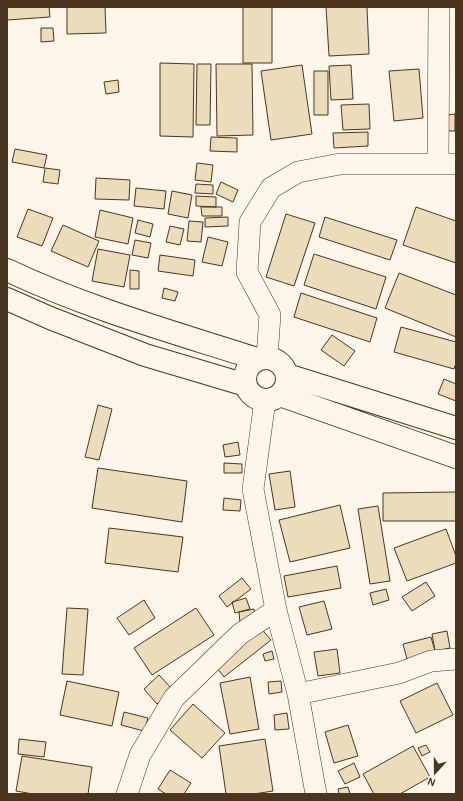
<svg xmlns="http://www.w3.org/2000/svg" width="463" height="801" viewBox="0 0 463 801" font-family="Karla,sans-serif">
  <style>
    .building { fill: #ecdcbc; stroke: #4a3520 }
    .lines { fill: none; stroke-linecap: round; stroke-linejoin: round }
    .minor-casing { stroke: #4a3520; stroke-width: 22 }
    .major-casing { stroke: #4a3520; stroke-width: 24 }
    .minor { stroke: #fbf6e9; stroke-width: 21 }
    .major { stroke: #fbf6e9; stroke-width: 22 }
  </style>
  <rect width="100%" height="100%" fill="#fbf6e9"/>
  <path class="building" d="M 7,7 L 49,7 L 50,17 L 7,20 Z
    M 67,7 L 105,7 L 106,33 L 67,34 Z
    M 243,7 L 272,7 L 272,63 L 243,63 Z
    M 326,7 L 367,7 L 369,54 L 329,56 Z
    M 41,28 L 53,28 L 54,41 L 41,42 Z
    M 160,63 L 194,64 L 193,137 L 160,136 Z
    M 197,64 L 211,64 L 210,125 L 196,125 Z
    M 216,64 L 252,64 L 253,135 L 217,136 Z
    M 302,65 L 312,134 L 271,140 L 261,71 Z
    M 351,65 L 353,99 L 331,100 L 329,66 Z
    M 419,69 L 423,118 L 394,121 L 389,71 Z
    M 314,71 L 328,71 L 328,115 L 314,115 Z
    M 118,80 L 119,92 L 106,94 L 104,82 Z
    M 369,104 L 370,129 L 343,130 L 341,105 Z
    M 455,114 L 455,131 L 447,131 L 447,115 Z
    M 368,132 L 368,146 L 334,148 L 333,133 Z
    M 211,137 L 237,138 L 237,152 L 210,151 Z
    M 15,149 L 47,155 L 44,168 L 12,162 Z
    M 197,163 L 213,165 L 211,182 L 195,180 Z
    M 45,168 L 60,170 L 58,184 L 43,182 Z
    M 96,178 L 130,180 L 129,200 L 95,199 Z
    M 221,182 L 238,190 L 233,202 L 216,194 Z
    M 196,184 L 213,185 L 213,194 L 195,193 Z
    M 136,188 L 166,191 L 164,209 L 134,206 Z
    M 172,191 L 192,195 L 188,218 L 168,214 Z
    M 196,196 L 216,197 L 216,207 L 196,206 Z
    M 201,207 L 222,207 L 222,216 L 202,216 Z
    M 416,207 L 456,221 L 456,263 L 403,245 Z
    M 28,209 L 53,218 L 42,246 L 17,237 Z
    M 100,210 L 133,218 L 128,244 L 95,237 Z
    M 286,214 L 315,223 L 294,286 L 266,277 Z
    M 228,217 L 228,226 L 205,227 L 205,218 Z
    M 325,217 L 397,240 L 390,260 L 319,237 Z
    M 138,220 L 153,224 L 150,237 L 135,233 Z
    M 189,221 L 203,222 L 201,242 L 187,241 Z
    M 63,225 L 99,241 L 88,267 L 51,251 Z
    M 170,226 L 184,229 L 180,245 L 166,242 Z
    M 208,237 L 228,242 L 222,266 L 202,262 Z
    M 135,240 L 151,243 L 148,258 L 132,255 Z
    M 98,249 L 130,255 L 124,287 L 92,281 Z
    M 314,254 L 386,277 L 376,309 L 304,285 Z
    M 160,255 L 195,260 L 193,276 L 158,271 Z
    M 130,270 L 139,271 L 139,289 L 130,289 Z
    M 399,273 L 456,295 L 456,337 L 385,308 Z
    M 164,288 L 178,292 L 175,301 L 162,298 Z
    M 301,293 L 377,318 L 370,342 L 294,317 Z
    M 401,327 L 456,342 L 456,363 L 454,369 L 394,352 Z
    M 332,335 L 355,351 L 344,366 L 321,350 Z
    M 444,379 L 456,384 L 456,401 L 438,394 Z
    M 98,405 L 112,409 L 99,460 L 85,457 Z
    M 238,442 L 240,455 L 225,457 L 223,445 Z
    M 224,463 L 242,464 L 242,473 L 224,473 Z
    M 98,468 L 187,481 L 182,522 L 92,508 Z
    M 290,471 L 295,507 L 275,510 L 269,474 Z
    M 456,492 L 456,521 L 383,521 L 383,493 Z
    M 224,498 L 241,500 L 240,511 L 223,510 Z
    M 340,505 L 350,548 L 290,562 L 279,520 Z
    M 378,506 L 390,581 L 370,584 L 358,509 Z
    M 109,528 L 183,537 L 178,572 L 105,563 Z
    M 446,529 L 456,556 L 456,563 L 407,581 L 394,548 Z
    M 337,566 L 341,588 L 288,597 L 284,576 Z
    M 242,578 L 251,589 L 227,607 L 219,596 Z
    M 426,582 L 435,596 L 412,611 L 402,597 Z
    M 386,589 L 389,600 L 373,605 L 370,593 Z
    M 246,598 L 250,609 L 235,613 L 232,602 Z
    M 144,600 L 155,618 L 129,635 L 117,618 Z
    M 324,601 L 332,629 L 307,635 L 299,607 Z
    M 67,608 L 88,609 L 83,675 L 62,674 Z
    M 196,608 L 214,635 L 152,675 L 134,648 Z
    M 254,609 L 256,620 L 240,623 L 239,612 Z
    M 259,626 L 271,640 L 224,677 L 213,663 Z
    M 447,631 L 450,648 L 435,651 L 432,634 Z
    M 431,637 L 435,651 L 407,659 L 403,644 Z
    M 337,649 L 340,673 L 318,676 L 314,652 Z
    M 272,651 L 274,659 L 265,661 L 263,654 Z
    M 159,675 L 173,690 L 157,704 L 144,689 Z
    M 250,677 L 259,729 L 230,734 L 220,683 Z
    M 67,681 L 119,692 L 112,726 L 60,715 Z
    M 281,681 L 282,692 L 269,694 L 268,682 Z
    M 437,683 L 453,715 L 416,733 L 400,701 Z
    M 193,704 L 225,733 L 202,758 L 170,730 Z
    M 124,712 L 148,718 L 144,731 L 121,725 Z
    M 287,713 L 289,729 L 275,730 L 274,715 Z
    M 348,725 L 358,756 L 334,763 L 325,732 Z
    M 19,739 L 46,742 L 44,757 L 18,754 Z
    M 265,739 L 273,791 L 254,794 L 226,794 L 219,746 Z
    M 426,745 L 430,752 L 422,756 L 418,748 Z
    M 413,746 L 430,777 L 400,794 L 374,794 L 363,774 Z
    M 22,756 L 92,767 L 88,794 L 33,794 L 16,791 Z
    M 354,763 L 360,777 L 345,784 L 338,771 Z
    M 170,770 L 191,783 L 184,794 L 166,794 L 158,789 Z
    M 348,787 L 350,794 L 339,794 L 338,789 Z"/>
  <g class="lines">
    <g class="minor-casing">
      <path id="minor" d="M 438,164 L 439,7
        M 267,358 L 270,315 L 247,272 L 250,222 L 271,188 L 298,172 L 340,164 L 456,164
        M 265,400 L 253,489 L 276,610 L 298,694 L 316,794
        M 298,694 L 399,673 L 431,661 L 456,659
        M 127,794 L 140,755 L 174,698 L 240,634 L 276,610"/>
    </g>
    <g class="major-casing">
      <path id="major" d="M 7,270 C 87,308 173,332 257,359
        M 7,299 L 50,318 L 145,355 L 246,385
        M245 379a21 21 0 1 1 42 0a21 21 0 1 1-42 0Z
        M 287,375 L 456,428
        M 280,395 L 456,457"/>
    </g>
    <use href="#minor" class="minor"/>
    <use href="#major" class="major"/>
  </g>
  <rect width="463" height="801" fill="none" stroke="#4a3520" stroke-width="16"/>
  <g transform="translate(435 773) rotate(201)" stroke="#fbf6e9" stroke-width="3" paint-order="stroke">
  <path d="M0-3L7 15L0 10L-7 15Z" fill="#4a3520"/>
  <text y="-6" font-size="11" font-weight="bold" text-anchor="middle" fill="#4a3520">N</text>
  </g>
</svg>
